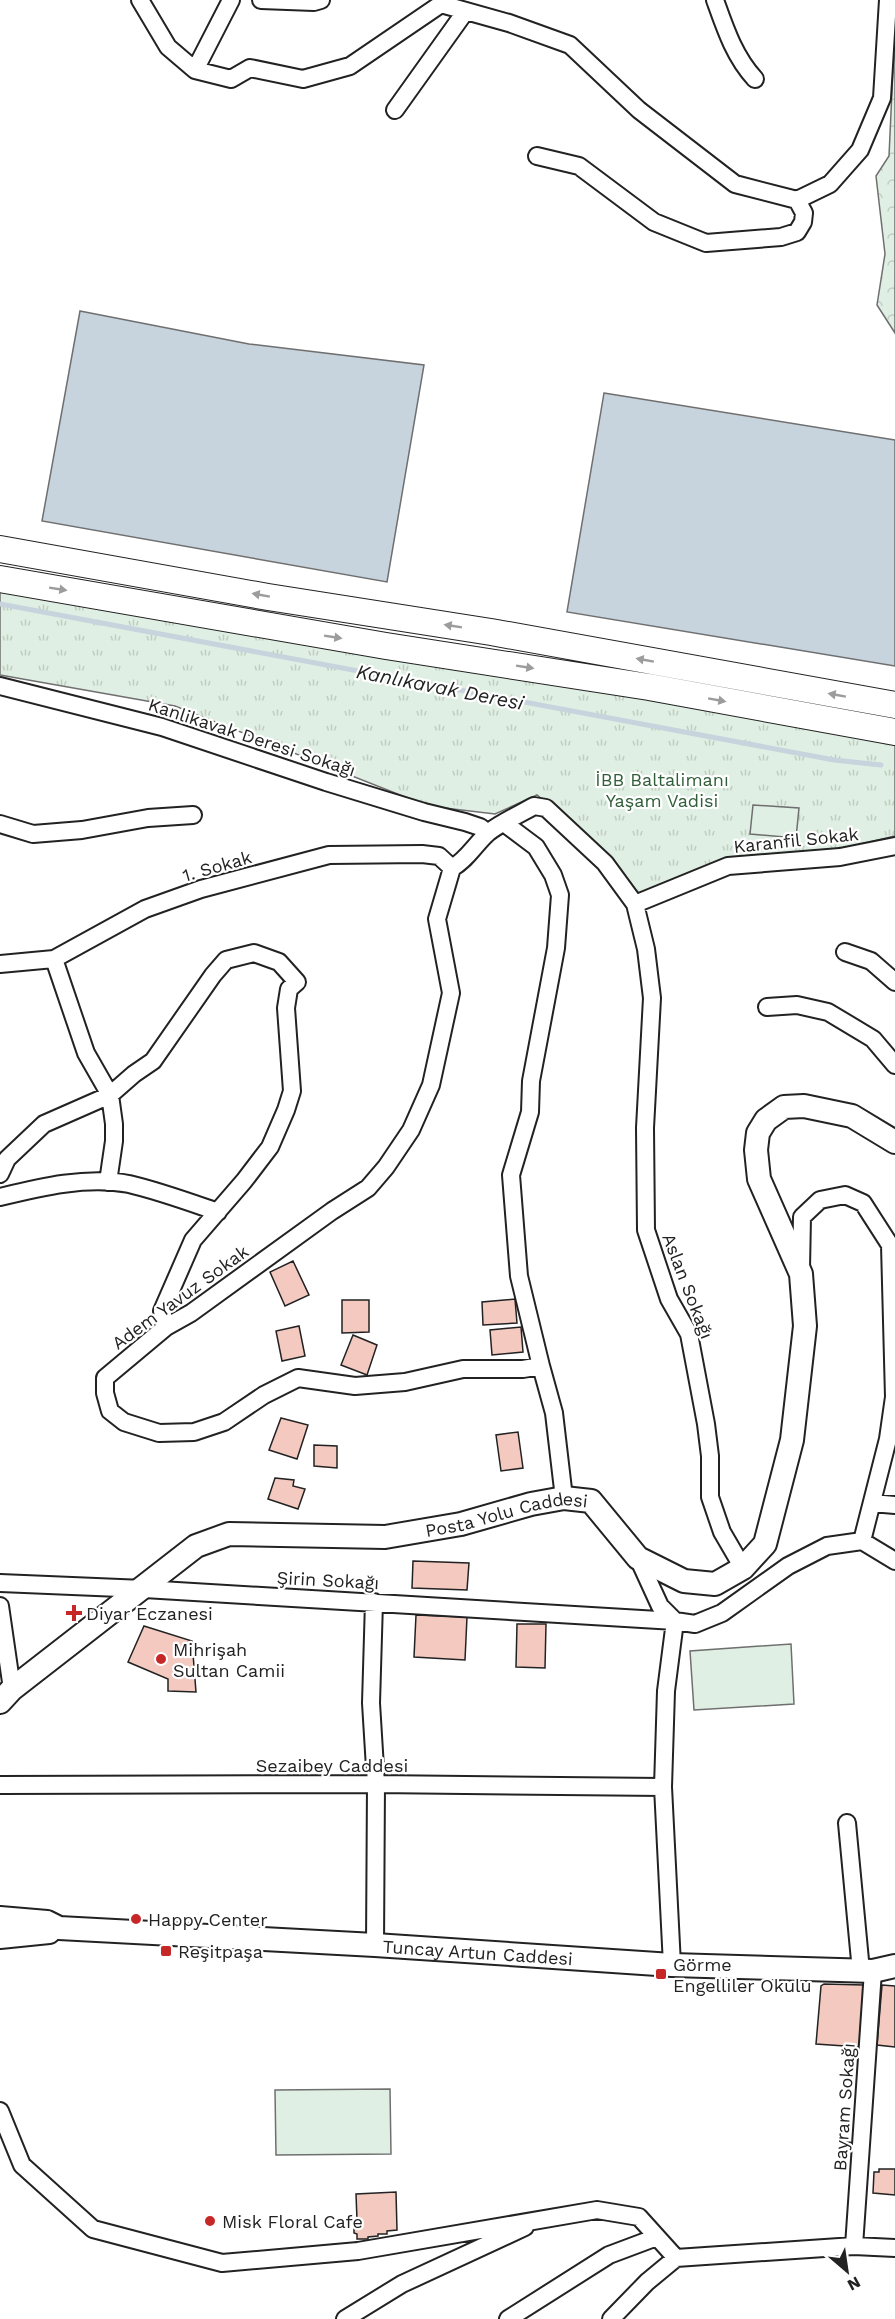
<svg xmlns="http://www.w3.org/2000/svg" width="895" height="2319" viewBox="0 0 895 2319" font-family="'Work Sans',sans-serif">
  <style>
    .forest { fill: url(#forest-crowns); stroke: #6f6f6f; stroke-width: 1.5 }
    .park { fill: url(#park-tufts); stroke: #6f6f6f; stroke-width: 1.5 }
    .pitch { fill: #e0efe3; stroke: #6f6f6f; stroke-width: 1.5 }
    .water { fill: #c7d3dd; stroke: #6f6f6f; stroke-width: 1.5 }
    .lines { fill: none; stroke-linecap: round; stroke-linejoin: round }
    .stream { stroke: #c7d3dd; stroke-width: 5 }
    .building { fill: #f3c9c0; stroke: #222; stroke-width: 1.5 }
    .street-casing { stroke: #222; stroke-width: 20 }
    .secondary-casing { stroke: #222; stroke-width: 26 }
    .primary-casing { stroke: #222; stroke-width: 28 }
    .street { stroke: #fff; stroke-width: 16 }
    .secondary { stroke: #fff; stroke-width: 22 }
    .primary { stroke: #fff; stroke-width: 26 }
    .oneway { fill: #9c9c9c }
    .poi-dot { fill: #c62828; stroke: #fff; stroke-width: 2 }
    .labels { text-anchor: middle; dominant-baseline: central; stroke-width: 4.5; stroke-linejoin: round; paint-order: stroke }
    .street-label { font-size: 18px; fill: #222; stroke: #fff }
    .park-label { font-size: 18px; fill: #2f5e38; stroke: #fff }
    .poi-label { font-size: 18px; fill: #222; stroke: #fff; text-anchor: start }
    .water-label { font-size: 20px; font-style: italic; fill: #222; stroke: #fff }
  </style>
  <defs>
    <pattern id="forest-crowns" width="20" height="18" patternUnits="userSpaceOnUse" patternTransform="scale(1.5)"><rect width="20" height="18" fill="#e0efe3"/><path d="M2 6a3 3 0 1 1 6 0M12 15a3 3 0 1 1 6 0" fill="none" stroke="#c0cdc2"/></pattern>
    <pattern id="park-tufts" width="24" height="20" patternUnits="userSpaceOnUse" patternTransform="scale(1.5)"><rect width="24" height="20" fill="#e0efe3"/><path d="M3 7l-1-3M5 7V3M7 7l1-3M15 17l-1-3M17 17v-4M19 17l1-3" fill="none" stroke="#c0cdc2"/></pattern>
  </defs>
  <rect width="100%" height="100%" fill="#fff"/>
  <path class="forest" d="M 895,25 L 895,333 L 877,305 L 885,254 L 876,176 L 889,156 Z"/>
  <path class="park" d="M 0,586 L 895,741 L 895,836 L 637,896 L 617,866 L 537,795 L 495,814 L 428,806 L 175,706 L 0,675 Z"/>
  <path class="pitch" d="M 753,805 L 799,808 L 796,838 L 750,834 Z
    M 791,1644 L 794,1704 L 694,1710 L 690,1651 Z
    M 390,2089 L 391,2154 L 276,2155 L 275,2090 Z"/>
  <path class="water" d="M 80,311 L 249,344 L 424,365 L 387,582 L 42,521 Z
    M 604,393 L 895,440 L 895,666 L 567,612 Z"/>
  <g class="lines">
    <path class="stream" d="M 0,604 L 834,760 L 881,765"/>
  </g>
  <path class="building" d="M 293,1261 L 309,1295 L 285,1306 L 270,1272 Z
    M 515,1299 L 517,1323 L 483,1325 L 482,1302 Z
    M 342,1300 L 369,1300 L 369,1332 L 342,1333 Z
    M 299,1326 L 305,1356 L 282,1361 L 276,1331 Z
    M 521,1327 L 523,1352 L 492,1355 L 490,1330 Z
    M 353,1335 L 377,1345 L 367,1375 L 341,1365 Z
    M 281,1418 L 308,1425 L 297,1459 L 269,1450 Z
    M 518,1432 L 523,1468 L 501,1471 L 496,1435 Z
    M 314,1445 L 337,1446 L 337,1468 L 314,1466 Z
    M 275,1478 L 294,1480 L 293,1486 L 305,1489 L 298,1509 L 268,1499 Z
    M 413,1561 L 469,1563 L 467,1590 L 412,1588 Z
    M 416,1615 L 467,1617 L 465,1660 L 414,1657 Z
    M 517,1624 L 546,1624 L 545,1668 L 516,1667 Z
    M 144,1626 L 192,1641 L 196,1692 L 168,1691 L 168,1679 L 128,1662 Z
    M 824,1984 L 864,1985 L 859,2047 L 816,2044 L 821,1986 Z
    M 882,1985 L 895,1986 L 895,2047 L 877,2045 Z
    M 847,2142 L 856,2143 L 852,2157 L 852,2151 L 847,2151 Z
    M 879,2169 L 895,2169 L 895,2195 L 873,2193 L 874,2172 L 879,2172 Z
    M 396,2192 L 397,2230 L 387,2231 L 387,2234 L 378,2234 L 378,2236 L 368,2237 L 368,2239 L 357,2239 L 357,2234 L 354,2233 L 354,2220 L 357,2220 L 356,2194 Z"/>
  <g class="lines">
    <g class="street-casing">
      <path id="street" d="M 140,0 L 168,47 L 195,70 L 231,79 L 250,68 L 303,79 L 350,66 L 447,0
        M 261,0 L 314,2 L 321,0
        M 715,0 C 725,28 734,56 755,79
        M 441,4 L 509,23 L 570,45 L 639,110 L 735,184 L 797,200 L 830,184 L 860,150 L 882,98 L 888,0
        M 195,70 L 231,0
        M 395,110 L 465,12
        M 537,156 L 579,166 L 654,222 L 706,243 L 781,237 L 797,232 L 803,222 L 804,213 L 797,200
        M 0,686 L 162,727 L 326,782 L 424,812 L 465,822 L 480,827 L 488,833
        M 504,823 L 536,847 L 553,875 L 560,895 L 556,948 L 531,1081 L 530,1112 L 511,1175 L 519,1276 L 541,1366 L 523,1369 L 463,1369 L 405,1382 L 355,1386 L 298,1378 L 264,1395 L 224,1422 L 194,1432 L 159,1433 L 124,1422 L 110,1411 L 105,1393 L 105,1378 L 166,1327 L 191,1313 L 332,1211 L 368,1188 L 386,1167 L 411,1130 L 431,1085 L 451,993 L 437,919 L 452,868 C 468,859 475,844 489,832 C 502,822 520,814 534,806 L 546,808 L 605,863 L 635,904 L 646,949 L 652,998 L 645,1128 L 646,1230 L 669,1299 L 689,1334 L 706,1424 L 710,1456 L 710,1497 L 722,1532 L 743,1568
        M 0,824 L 33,834 L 82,830 L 148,818 L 193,815
        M 635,904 L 728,866 L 840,857 L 895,846
        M 845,952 L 871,961 L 895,982
        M 54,959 L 86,1053 L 110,1095 L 114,1124 L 114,1141 L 108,1182
        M 0,964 L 54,959 L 145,909 L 201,889 L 329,855 L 422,854 L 439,856 L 452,868
        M 767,1007 L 797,1005 L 828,1012 L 873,1039 L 895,1065
        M 0,1174 L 7,1159 L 44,1124 L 110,1095 L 134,1074 L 153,1061 L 213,975 L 226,960 L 254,953 L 279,962 L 297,982 L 289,989 L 286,1008 L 292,1091 L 286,1110 L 270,1147 L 244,1181 L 193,1240 L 162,1311 L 166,1327
        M 0,1197 C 41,1187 87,1176 129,1184 C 159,1191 189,1202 218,1212
        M 801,1268 L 802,1217 L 820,1200 L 845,1195 L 863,1203 L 890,1245
        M 541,1366 L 554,1413 L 564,1498
        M 872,1503 L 895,1505
        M 862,1541 L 888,1439 L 894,1397 L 890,1245 L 895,1247
        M 638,1558 L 660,1606 L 675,1621 L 695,1624 L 722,1613 L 788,1566 L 827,1546 L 862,1541 L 895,1561
        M 0,1583 L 144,1589 L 675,1621 L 666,1691 L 663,1787 L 672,1965
        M 374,1602 L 371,1703 L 376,1784 L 375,1945
        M 0,1606 L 12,1689
        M 0,1785 L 376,1784 L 663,1787
        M 847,1823 L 861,1971
        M 0,2111 L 22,2165 L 93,2229 L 222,2263 L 358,2251 L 597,2210 L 639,2217 L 676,2258 L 647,2282 L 611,2319
        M 854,2246 L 873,1971
        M 676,2258 L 854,2246 L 895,2248
        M 345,2319 L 402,2284 L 525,2227
        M 508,2319 L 609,2255 L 657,2237"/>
    </g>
    <g class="secondary-casing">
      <g id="secondary">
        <path id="s1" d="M 0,1702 L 12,1689 L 196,1546 L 229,1534 L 385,1537 L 461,1524 L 531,1504 L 564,1498 L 591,1501 L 638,1558 L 684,1581 L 715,1584 L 743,1568 L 765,1544 L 792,1440 L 805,1326 L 801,1274 L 759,1179 L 756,1150 L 758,1133 L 766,1120 L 784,1107 L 804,1106 L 852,1116 L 895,1142"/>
        <path id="s2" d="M 0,1918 L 47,1922 L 59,1928 L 375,1945 L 672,1965 L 873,1971 L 895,1966"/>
        <path d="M 0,1937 L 49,1932"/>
      </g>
    </g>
    <g class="primary-casing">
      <path id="primary" d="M 0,549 L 268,597 L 491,632 L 895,705
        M 0,579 L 386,646 L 649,687 L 895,732"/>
    </g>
    <use href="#street" class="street"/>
    <use href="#secondary" class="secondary"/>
    <use href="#primary" class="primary"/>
  </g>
  <defs><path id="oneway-solid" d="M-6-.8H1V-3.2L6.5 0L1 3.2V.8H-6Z" transform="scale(1.5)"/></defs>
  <g class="oneway">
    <use href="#oneway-solid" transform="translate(58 589) rotate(9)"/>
    <use href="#oneway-solid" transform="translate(261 595) rotate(-170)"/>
    <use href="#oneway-solid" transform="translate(453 626) rotate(-171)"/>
    <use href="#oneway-solid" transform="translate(333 637) rotate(9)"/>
    <use href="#oneway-solid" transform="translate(645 660) rotate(-170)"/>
    <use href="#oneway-solid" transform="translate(525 667) rotate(9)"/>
    <use href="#oneway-solid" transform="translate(837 695) rotate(-170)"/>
    <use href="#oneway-solid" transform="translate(717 700) rotate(10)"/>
  </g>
  <g class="poi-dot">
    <path d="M71 1604h6v6h6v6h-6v6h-6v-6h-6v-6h6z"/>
    <circle cx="161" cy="1659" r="6"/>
    <circle cx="136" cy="1919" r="6"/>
    <rect x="160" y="1945" width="12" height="12" rx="3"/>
    <rect x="655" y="1968" width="12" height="12" rx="3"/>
    <circle cx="210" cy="2221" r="6"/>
  </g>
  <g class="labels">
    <g class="street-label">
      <text transform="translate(252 737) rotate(18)">Kanlikavak Deresi Sokağı</text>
      <text transform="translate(796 840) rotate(-6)">Karanfil Sokak</text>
      <text transform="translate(217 866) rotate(-16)">1. Sokak</text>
      <text transform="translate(688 1286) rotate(69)">Aslan Sokağı</text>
      <text transform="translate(180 1297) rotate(-36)">Adem Yavuz Sokak</text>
      <text stroke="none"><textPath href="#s1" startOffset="566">Posta Yolu Caddesi</textPath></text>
      <text transform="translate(328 1580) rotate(3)">Şirin Sokağı</text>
      <text x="332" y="1765">Sezaibey Caddesi</text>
      <text stroke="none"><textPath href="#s2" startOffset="480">Tuncay Artun Caddesi</textPath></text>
      <text transform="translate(844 2107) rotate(-86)">Bayram Sokağı</text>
    </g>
    <g class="park-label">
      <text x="662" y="779">İBB Baltalimanı<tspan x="662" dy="21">Yaşam Vadisi</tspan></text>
    </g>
    <g class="poi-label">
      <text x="86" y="1613">Diyar Eczanesi</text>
      <text x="173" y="1649">Mihrişah<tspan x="173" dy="21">Sultan Camii</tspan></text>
      <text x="148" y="1919">Happy Center</text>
      <text x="178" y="1951">Reşitpaşa</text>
      <text x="673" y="1964">Görme<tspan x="673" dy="21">Engelliler Okulu</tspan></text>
      <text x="222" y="2221">Misk Floral Cafe</text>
    </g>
    <g class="water-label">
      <text transform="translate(440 687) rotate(11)">Kanlıkavak Deresi</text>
    </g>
  </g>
  <g transform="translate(847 2271) rotate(151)" stroke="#ffffff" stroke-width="4.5" paint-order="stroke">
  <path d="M0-4.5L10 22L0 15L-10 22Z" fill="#222222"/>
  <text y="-9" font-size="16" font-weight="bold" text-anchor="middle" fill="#222222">N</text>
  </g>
</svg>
